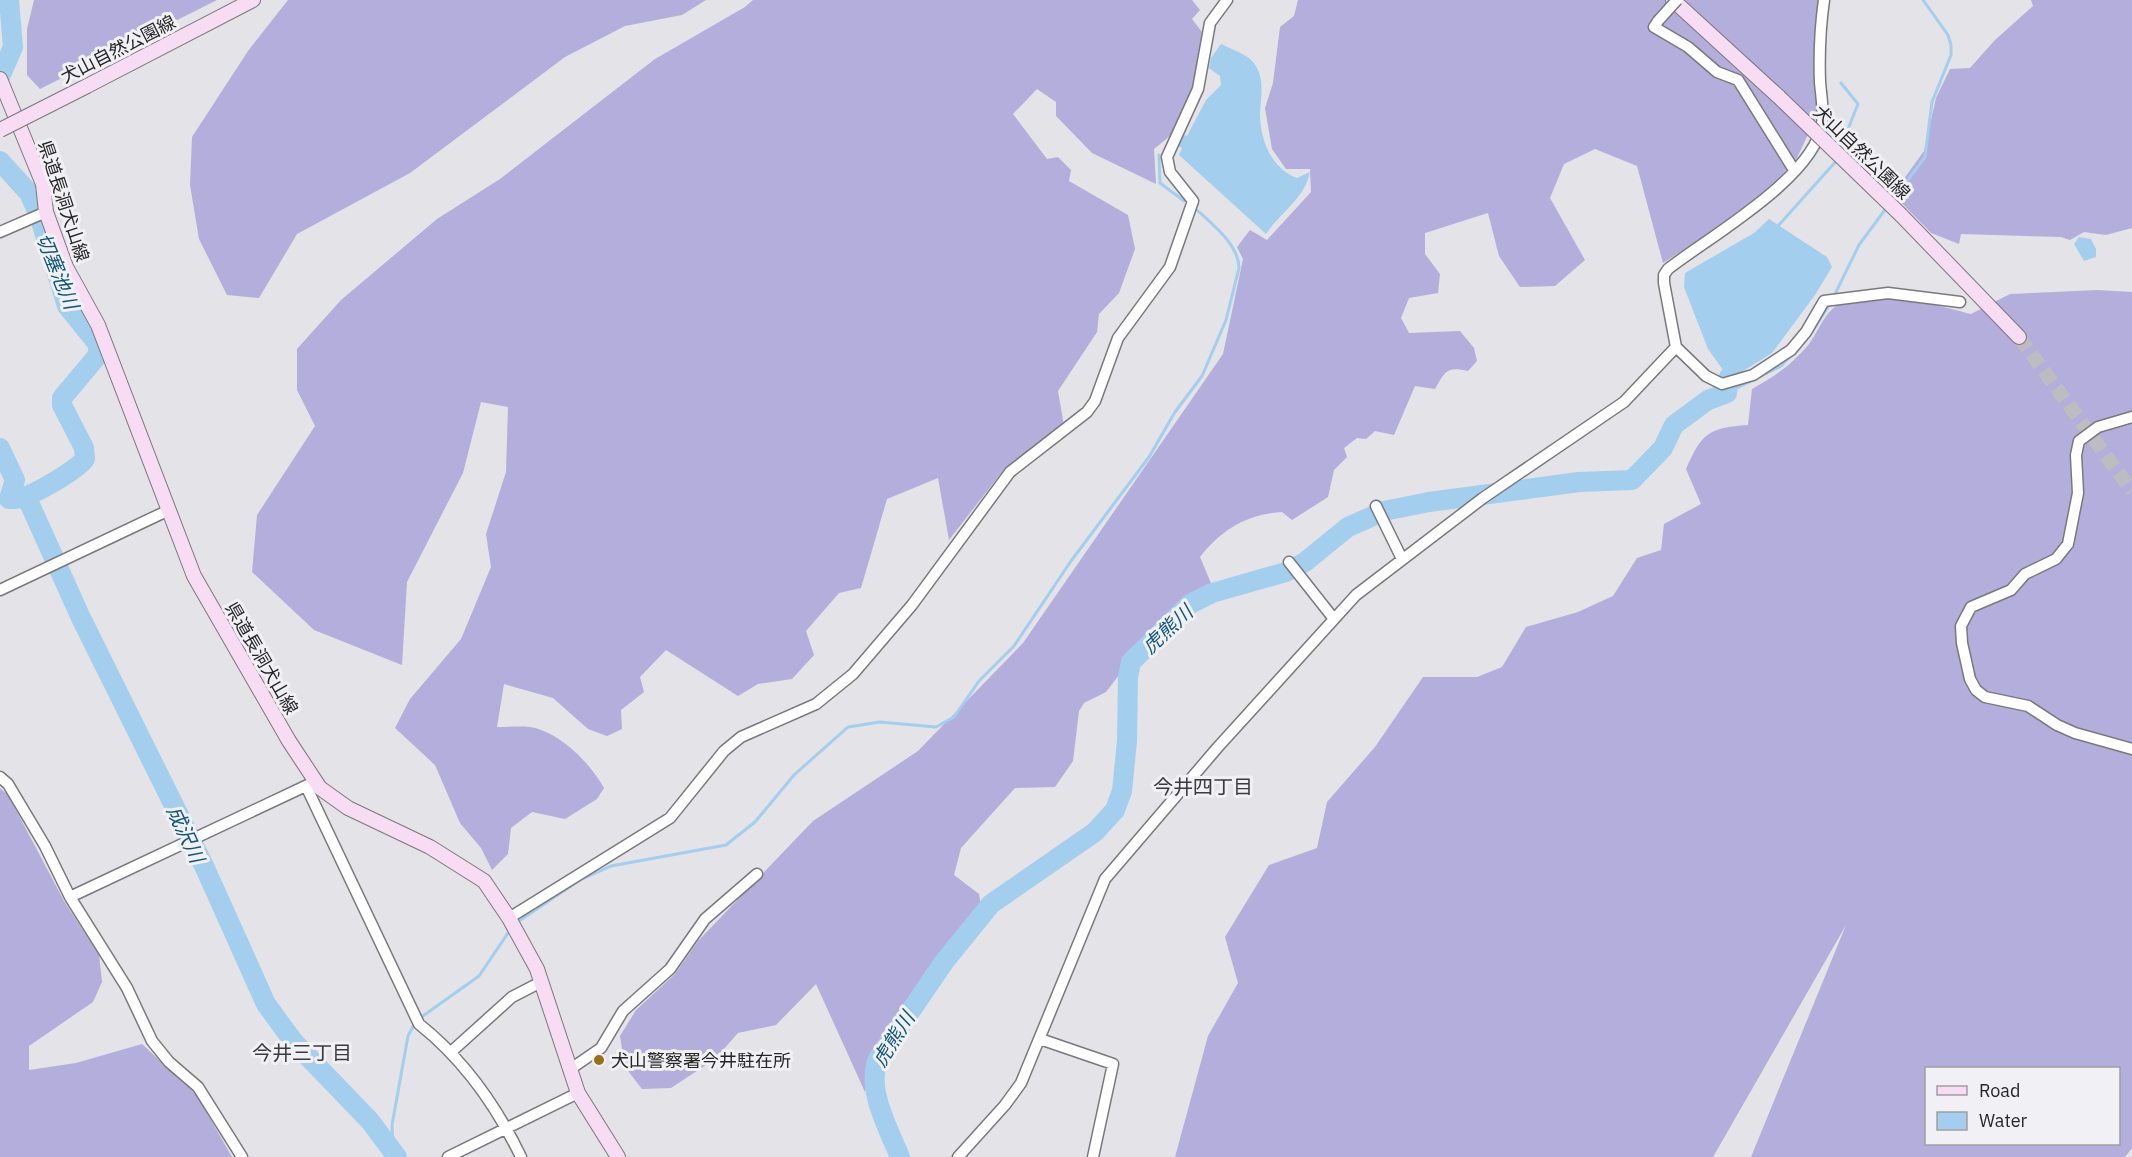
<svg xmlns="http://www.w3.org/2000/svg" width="2132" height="1157" viewBox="0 0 2132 1157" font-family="'IBM Plex Sans','Noto Sans JP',sans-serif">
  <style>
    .forest { fill: #b3aedb; fill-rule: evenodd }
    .water { fill: #a3ceee }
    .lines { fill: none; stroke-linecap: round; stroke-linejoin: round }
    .stream { stroke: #a3ceee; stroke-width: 3 }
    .river { stroke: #a3ceee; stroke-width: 20 }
    .secondary-tunnel { stroke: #bdbdc1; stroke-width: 14; stroke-dasharray: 14 7; stroke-linecap: butt }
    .street-casing { stroke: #79787d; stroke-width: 13 }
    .secondary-casing { stroke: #79787d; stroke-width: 16 }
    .street { stroke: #fff; stroke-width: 10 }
    .secondary { stroke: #f8dcf4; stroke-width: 14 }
    .street-bridge-casing { stroke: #79787d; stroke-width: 13; stroke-linecap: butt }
    .secondary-bridge-casing { stroke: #79787d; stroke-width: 16; stroke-linecap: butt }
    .street-bridge { stroke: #fff; stroke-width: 10 }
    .secondary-bridge { stroke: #f8dcf4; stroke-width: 14 }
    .poi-dot { fill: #966f1a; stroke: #f1f0f5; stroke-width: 2 }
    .labels { text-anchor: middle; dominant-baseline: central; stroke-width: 6; stroke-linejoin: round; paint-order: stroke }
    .street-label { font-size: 18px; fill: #262627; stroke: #f1f0f5 }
    .poi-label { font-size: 18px; fill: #262627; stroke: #f1f0f5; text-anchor: start }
    .water-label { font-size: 20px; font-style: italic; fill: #0f567f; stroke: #f1f0f5 }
    .neighbourhood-label { font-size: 20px; fill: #3b3a3e; stroke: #f1f0f5 }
  </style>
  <rect width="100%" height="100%" fill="#e3e3e8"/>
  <path class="forest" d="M 34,0 L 217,0 L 40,89 L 27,75 L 27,29 Z
    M 288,0 L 706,0 L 682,15 L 625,26 L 565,57 L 410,173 L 297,234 L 259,298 L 227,295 L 199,239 L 190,185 L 192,137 L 248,51 Z
    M 753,0 L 1192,0 L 1200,10 L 1192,19 L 1202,32 L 1194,87 L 1176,131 L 1154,149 L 1156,184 L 1092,153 L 1056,116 L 1056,102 L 1037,89 L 1013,114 L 1047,159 L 1058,157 L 1071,170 L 1069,181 L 1128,215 L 1135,249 L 1119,293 L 1099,314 L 1097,332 L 1058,391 L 1064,426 L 1005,468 L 949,540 L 938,478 L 887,499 L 861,588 L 839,593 L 806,631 L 814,655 L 792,679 L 758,684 L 738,696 L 666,650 L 640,677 L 644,692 L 621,710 L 622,729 L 607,736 L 588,729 L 553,698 L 504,684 L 497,727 C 507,727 519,726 530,727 C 560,732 590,763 604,788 L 597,799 L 565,819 L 532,812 L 511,828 L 508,854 L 492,870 L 481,848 L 460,823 L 435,765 L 395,728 L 410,699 L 461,639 L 491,567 L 486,534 L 506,472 L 508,407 L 481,402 L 463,473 L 407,582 L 402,665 L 314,630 L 252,572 L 257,515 L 315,426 L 297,390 L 297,349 L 341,300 L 437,219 L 500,179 L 655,59 L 745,7 Z
    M 1298,0 L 1821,0 L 1816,40 L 1817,115 L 1797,158 L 1759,200 L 1663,263 L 1637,166 L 1595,149 L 1564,164 L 1550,198 L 1585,260 L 1555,286 L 1520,287 L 1499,256 L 1488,213 L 1425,233 L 1425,254 L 1440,274 L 1438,293 L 1409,298 L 1401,318 L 1409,333 L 1460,331 L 1474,348 L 1477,361 L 1468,371 C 1447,366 1445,371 1435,389 L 1415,386 L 1394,435 L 1375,431 L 1366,439 L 1357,438 L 1344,448 L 1347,457 L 1334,470 L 1328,497 L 1292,520 L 1282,512 C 1247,514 1221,530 1200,557 L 1213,588 L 1192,599 L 1139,649 L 1106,692 L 1084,703 L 1079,711 L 1073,761 L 1055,787 L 1015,788 L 961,848 L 954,875 L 979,894 L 982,911 L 921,989 L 872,1061 L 865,1092 L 816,984 L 776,1025 L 738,1033 L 715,1059 L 671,1088 L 642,1089 L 625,1067 L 620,1036 L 636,1010 L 675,974 L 698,941 L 813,821 L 918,751 L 1023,643 L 1223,354 L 1243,259 L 1237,247 L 1250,230 L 1267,240 L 1311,192 L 1310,169 L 1286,169 L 1272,149 L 1265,108 L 1273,83 L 1280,27 L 1294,16 Z
    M 2031,0 L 2132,0 L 2132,228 L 2106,235 L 2084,232 L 2070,240 L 2061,237 L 1961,234 L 1959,244 L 1931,233 L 1893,194 L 1924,151 L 1936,98 L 1950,69 L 1970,68 L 1995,40 L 2033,6 Z
    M 2097,290 L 2132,292 L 2132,1148 L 2125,1157 L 1751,1157 L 1846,925 L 1713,1157 L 1175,1157 L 1208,1036 L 1238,983 L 1225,937 L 1269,865 L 1317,848 L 1327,802 L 1375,747 L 1423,677 L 1477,677 L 1502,667 L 1526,627 L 1578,612 L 1613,596 L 1637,558 L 1661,550 L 1664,524 L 1701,504 L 1686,469 C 1702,433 1708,428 1748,425 L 1752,389 C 1776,376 1791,365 1809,344 C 1817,333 1825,313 1836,306 C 1868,286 1937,305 1971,314 L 2010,294 ZM 1926,1068 L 2118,1068 L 2118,1144 L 1926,1144 Z
    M 0,788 L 8,795 L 64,901 L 99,955 L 102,982 L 93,1002 L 29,1046 L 29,1070 L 76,1063 L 142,1044 L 196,1094 L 232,1157 L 0,1157 Z"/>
  <path class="water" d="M 1221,44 C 1229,48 1243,53 1250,59 C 1266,74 1261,94 1260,113 C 1260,140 1271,168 1297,178 L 1310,172 C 1305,198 1280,213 1266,234 L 1179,155 L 1182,148 L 1175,144 L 1181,134 L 1187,136 L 1206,100 L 1221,85 L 1220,76 L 1209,68 L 1211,58 Z
    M 1769,219 L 1827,257 L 1832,267 L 1815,295 L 1772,353 L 1732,378 L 1725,378 L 1726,374 L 1708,349 L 1684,287 L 1685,273 L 1754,233 Z
    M 2079,237 L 2091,239 L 2096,249 L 2096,257 L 2084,261 L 2074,244 Z"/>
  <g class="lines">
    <path class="stream" d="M 1840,149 L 1858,104 L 1841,83
      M 1159,155 L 1160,183 L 1184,201
      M 1893,200 L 1925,157 L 1932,102 L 1951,55 L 1951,45 L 1948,35 L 1923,0
      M 1777,227 L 1838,159
      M 1834,296 L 1859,245 L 1887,207
      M 1812,332 L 1831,302
      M 1727,393 L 1781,366 L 1804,342
      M 0,496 L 9,499
      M 516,923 L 580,880 L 611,866 L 726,845 L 755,822 L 794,775 L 848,727 L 880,722 L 936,727 L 954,717 L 979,681 L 1014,646 L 1071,561 L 1149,457 L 1175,412 L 1202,376 L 1226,320 L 1239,268 C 1239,245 1213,225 1197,210
      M 420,1018 L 479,976 L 510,930
      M 393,1150 L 392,1125 L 408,1036 L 415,1023"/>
    <path class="river" d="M 0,77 L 13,47 L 9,0
      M 0,161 L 29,193 L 39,215 L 67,306 L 97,343 L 99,354 L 62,398 L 62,405 L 84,448 L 85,459 C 75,471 30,498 15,499
      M 0,448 L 15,480 L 9,499
      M 9,499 L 27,498 L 81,618 L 205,868 L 266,1004 L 293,1041 L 370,1121 L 397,1157
      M 900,1157 C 888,1128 866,1089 878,1059 L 944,962 L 991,904 L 1095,832 L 1115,810 L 1122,791 L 1127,741 L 1128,677 L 1131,662 L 1190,604 L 1212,593 L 1286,572 L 1305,562 L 1348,527 L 1384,511 L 1429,502 L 1579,482 L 1632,480 L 1663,448 L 1674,425 L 1708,400 L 1727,393 L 1729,377"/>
    <path class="secondary-tunnel" d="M 2019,337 L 2132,491"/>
    <g class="street-casing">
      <path id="street" d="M 1824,0 C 1820,28 1819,54 1820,82 C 1821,95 1824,111 1822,124 C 1814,178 1709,237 1668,269 L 1664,275 L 1664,283 L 1676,347 L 1706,376 L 1722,384 L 1753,375 L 1791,350 L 1806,332 L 1824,301 L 1888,293 L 1960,302
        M 1658,21 L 1654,27 L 1688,47 L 1717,72 L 1738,80 L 1794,170
        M 0,232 L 46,212
        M 2132,417 L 2098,427 L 2079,441 L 2076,455 L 2078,493 L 2068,544 L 2056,559 L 2025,574 L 2011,590 L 1971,607 L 1961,626 L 1962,643 L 1970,679 L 1976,690 L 1985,697 L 2028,706 L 2057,725 L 2075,733 L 2132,749
        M 1376,506 L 1402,559
        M 1289,562 L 1334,619
        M 0,590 L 169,510
        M 0,777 L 8,784 L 45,846 L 70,897 L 127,988 L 152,1041 L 169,1062 L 198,1087 L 242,1157
        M 306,786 L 419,1024 C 463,1059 497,1107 521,1157
        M 70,897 L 312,783
        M 509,918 L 670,818 L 724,751 L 741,737 L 816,704 L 853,674 L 912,605 L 1010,472 L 1087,412 L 1095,401 L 1118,338 L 1170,267 L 1193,201 L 1170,172 L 1167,157 L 1198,89 L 1210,23 L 1227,0
        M 1040,1039 L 1113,1064 L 1093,1157
        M 451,1052 L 512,997 L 541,982
        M 569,1070 L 601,1048 L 623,1011 L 670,969 L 705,919 L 757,874
        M 448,1157 L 578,1093
        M 958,1157 L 1005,1105 L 1021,1083 L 1105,879 L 1218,747 L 1356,595 L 1483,498 L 1624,402 L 1676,347"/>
    </g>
    <g class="secondary-casing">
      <path id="secondary" d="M 1673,0 L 1779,97
        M 0,79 L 43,184 L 46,212 L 66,267 L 98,325 L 194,576 L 289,741 L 320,788 L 348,808 L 430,847 L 484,881 L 509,918 L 537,969 L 578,1093 L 618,1157
        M 87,86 L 253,0
        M 1901,215 L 2019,337"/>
    </g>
    <use href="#street" class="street"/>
    <use href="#secondary" class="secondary"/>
    <g class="street-bridge-casing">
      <path id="street-bridge" d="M 1658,21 L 1677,0"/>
    </g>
    <g class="secondary-bridge-casing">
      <path id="secondary-bridge" d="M 1779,97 L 1901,215
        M 0,130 L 87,86"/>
    </g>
    <use href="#street-bridge" class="street-bridge"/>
    <use href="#secondary-bridge" class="secondary-bridge"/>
  </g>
  <circle class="poi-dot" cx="599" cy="1060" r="6"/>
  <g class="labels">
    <g class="street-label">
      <text transform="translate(118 49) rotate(-27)">犬山自然公園線</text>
      <text transform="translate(1862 152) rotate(44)">犬山自然公園線</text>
      <text transform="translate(64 201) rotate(72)">県道長洞犬山線</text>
      <text transform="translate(262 658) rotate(60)">県道長洞犬山線</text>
    </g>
    <g class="poi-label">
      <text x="611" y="1060">犬山警察署今井駐在所</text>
    </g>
    <g class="water-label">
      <text transform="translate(58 271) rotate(68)">切塞池川</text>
      <text transform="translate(1167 629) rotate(-43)">虎熊川</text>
      <text transform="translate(186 834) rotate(65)">成沢川</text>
      <text transform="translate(893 1039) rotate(-58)">虎熊川</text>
    </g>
    <g class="neighbourhood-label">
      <text x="1203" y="786">今井四丁目</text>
      <text x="302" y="1052">今井三丁目</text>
    </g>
  </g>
  <rect x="1925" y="1067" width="195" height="78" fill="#f1f0f5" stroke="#a09fa3" stroke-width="1.5"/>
  <rect x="1937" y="1086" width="30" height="9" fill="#f8dcf4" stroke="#a09fa3" stroke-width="1.5"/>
  <text x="1979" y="1097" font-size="18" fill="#262627">Road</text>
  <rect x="1937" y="1112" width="30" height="18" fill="#a3ceee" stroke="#a09fa3" stroke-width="1.5"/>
  <text x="1979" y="1127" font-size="18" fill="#262627">Water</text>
</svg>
